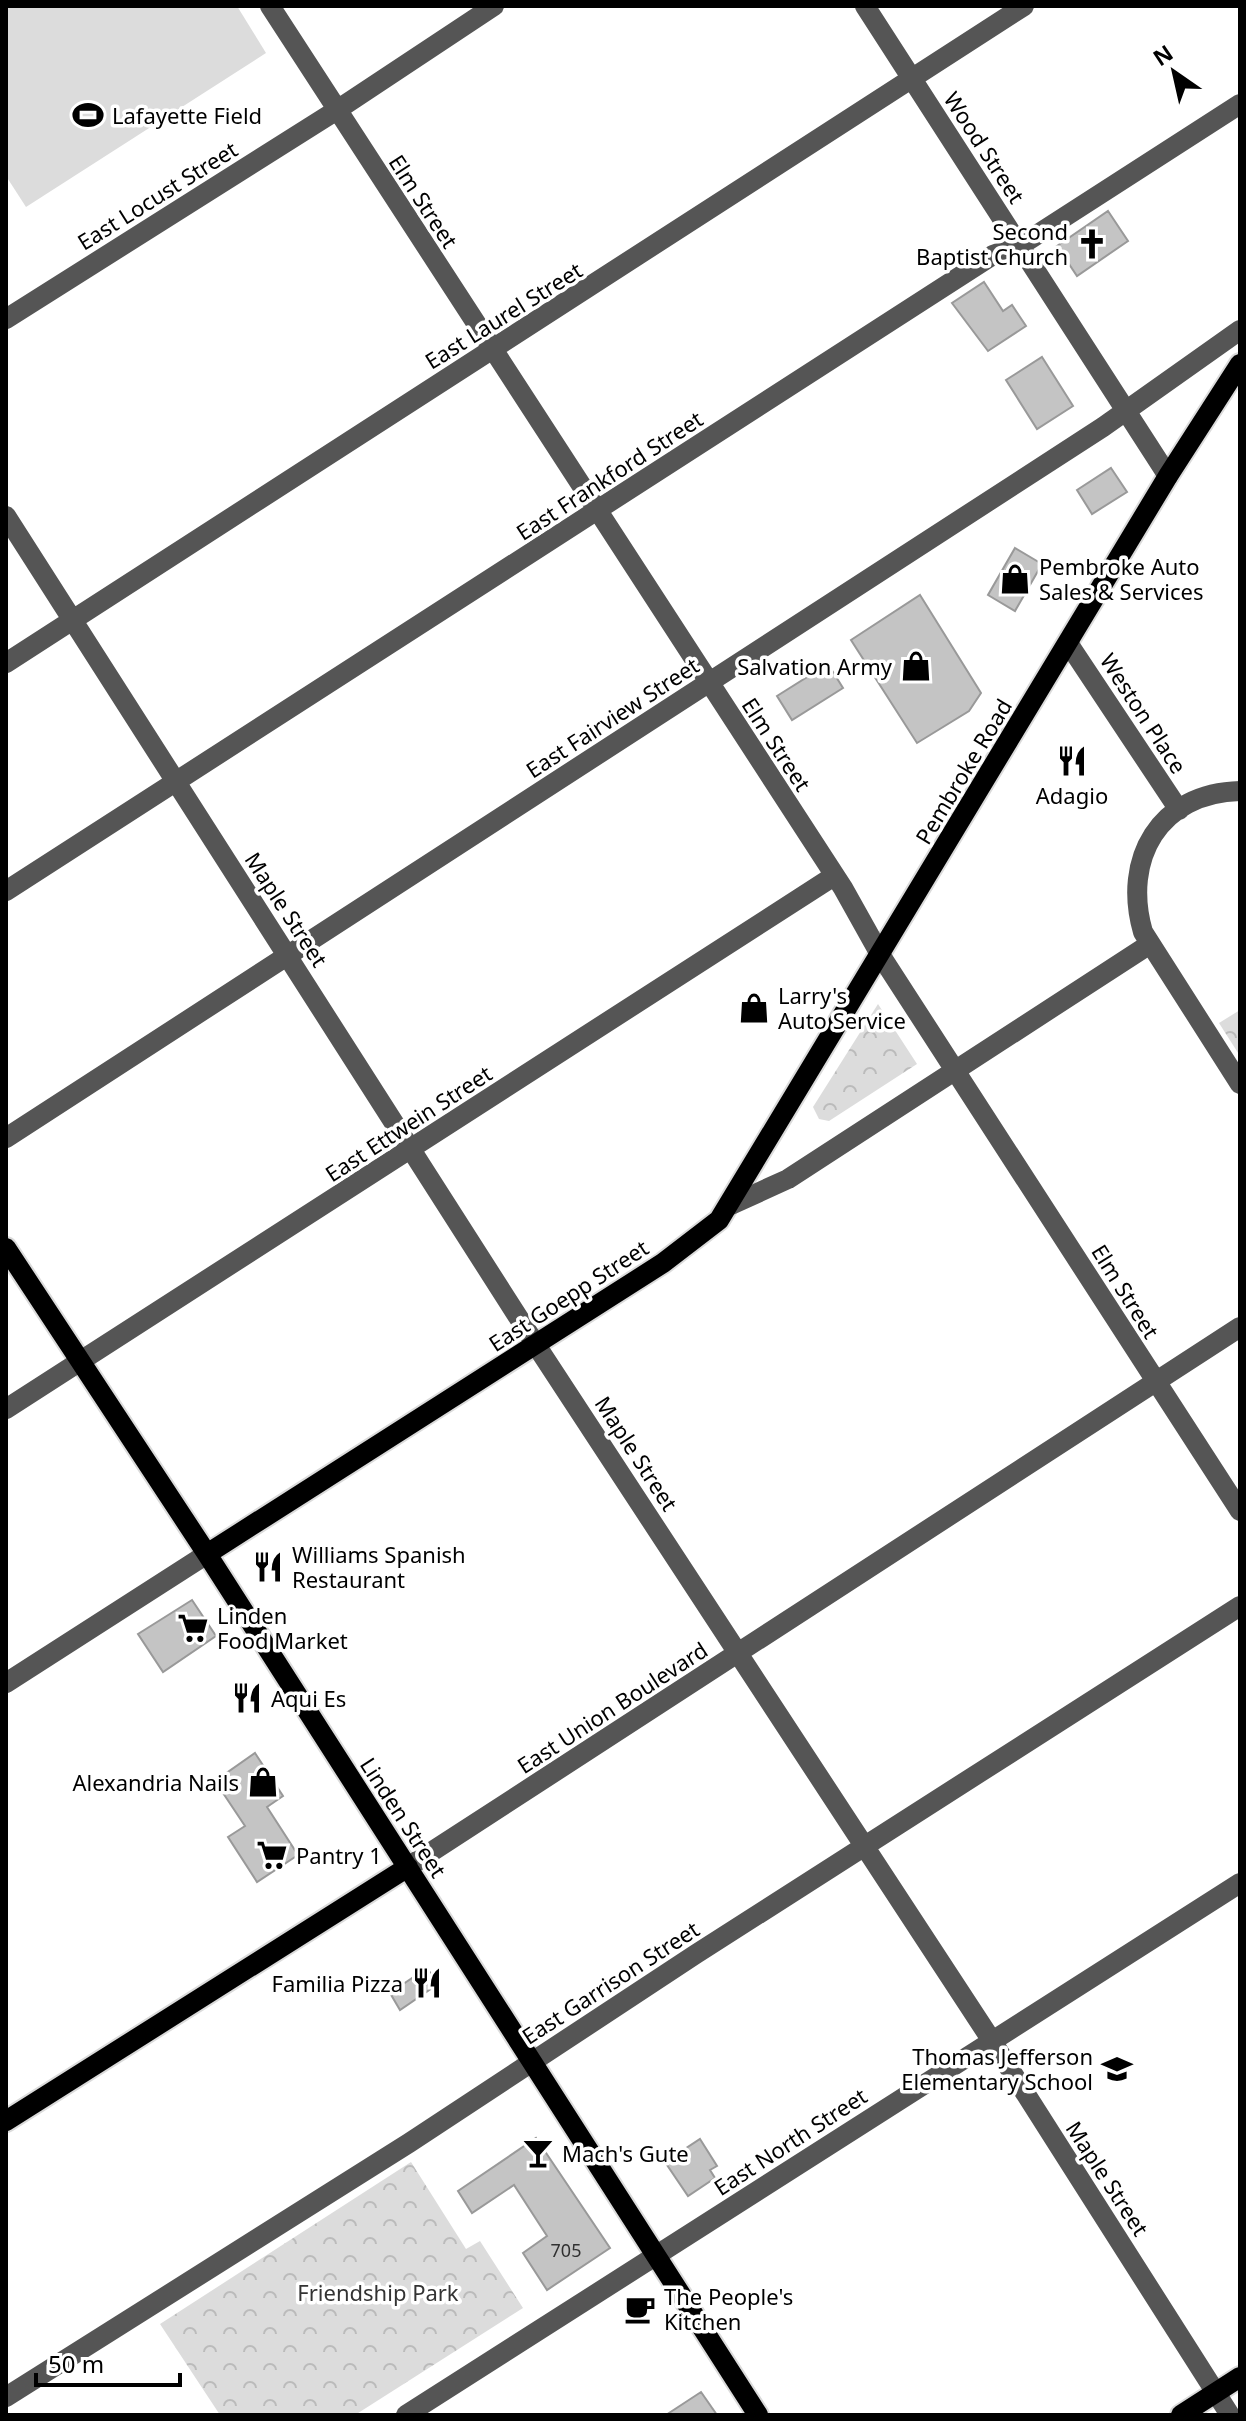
<svg xmlns="http://www.w3.org/2000/svg" width="1246" height="2421" viewBox="0 0 1246 2421" font-family="'Noto Sans',sans-serif">
  <style>
    .forest { fill: url(#forest-crowns) }
    .pitch { fill: #dcdcdc }
    .building { fill: #c4c4c4; stroke: #999; stroke-width: 2 }
    .lines { fill: none; stroke-linecap: round; stroke-linejoin: round }
    .major-casing { stroke: #dbdbdb; stroke-width: 24 }
    .minor { stroke: #555; stroke-width: 20 }
    .major { stroke: #000; stroke-width: 20 }
    .labels { text-anchor: middle; dominant-baseline: central; stroke-width: 7; stroke-linejoin: round; paint-order: stroke }
    .number-label { font-size: 18px; fill: #313131 }
    .poi-label { font-size: 22px; fill: #000; stroke: #fff; text-anchor: start }
    .street-label { font-size: 22px; fill: #000; stroke: #fff }
    .park-label { font-size: 22px; fill: #333; stroke: #fff }
  </style>
  <defs>
    <pattern id="forest-crowns" width="20" height="18" patternUnits="userSpaceOnUse" patternTransform="scale(2)"><rect width="20" height="18" fill="#dcdcdc"/><path d="M2 6a3 3 0 1 1 6 0M12 15a3 3 0 1 1 6 0" fill="none" stroke="#bbb"/></pattern>
  </defs>
  <rect width="100%" height="100%" fill="#fff"/>
  <path class="forest" d="M 878,1004 L 917,1064 L 829,1121 L 819,1119 L 813,1107 Z
    M 1240,1010 L 1240,1056 L 1219,1023 Z
    M 411,2162 L 466,2249 L 480,2241 L 523,2308 L 355,2415 L 220,2415 L 160,2324 Z"/>
  <path class="pitch" d="M 6,6 L 237,6 L 266,53 L 26,207 L 6,176 Z"/>
  <path class="building" d="M 1108,211 L 1128,241 L 1077,276 L 1057,246 Z
    M 984,282 L 1003,311 L 1012,305 L 1026,326 L 988,351 L 952,303 Z
    M 1042,357 L 1073,406 L 1037,429 L 1006,380 Z
    M 1111,468 L 1127,492 L 1092,514 L 1077,490 Z
    M 1015,548 L 1042,564 L 1015,611 L 988,595 Z
    M 920,595 L 981,693 L 969,711 L 917,743 L 851,640 Z
    M 828,664 L 843,688 L 792,720 L 777,696 Z
    M 192,1600 L 216,1636 L 163,1672 L 138,1634 Z
    M 255,1753 L 283,1796 L 267,1807 L 298,1855 L 257,1882 L 228,1837 L 245,1826 L 215,1781 Z
    M 427,1968 L 438,1984 L 400,2010 L 390,1993 Z
    M 536,2138 L 610,2248 L 547,2290 L 523,2253 L 547,2236 L 514,2185 L 472,2213 L 458,2191 Z
    M 700,2139 L 717,2166 L 710,2170 L 715,2178 L 688,2196 L 665,2162 Z
    M 701,2392 L 717,2415 L 666,2415 Z"/>
  <g class="lines">
    <g class="major-casing">
      <path id="major" d="M 6,1248 L 207,1554 L 758,2415
        M 207,1554 L 663,1263 L 719,1220 L 1168,476 L 1240,364
        M 6,2121 L 408,1867
        M 1181,2415 L 1240,2377"/>
    </g>
    <path class="minor" d="M 270,6 L 843,888 L 881,956 L 1240,1511
      M 865,6 L 1168,476
      M 6,319 L 337,110 L 494,6
      M 6,516 L 536,1345 L 992,2041 L 1230,2415
      M 1068,643 L 1179,810
      M 6,663 L 1024,6
      M 1240,791 C 1159,793 1122,859 1143,932 L 1240,1084
      M 6,891 L 993,255 L 1021,245 L 1240,104
      M 6,1138 L 1103,427 L 1240,330
      M 731,1205 L 788,1179 L 1150,944
      M 6,1409 L 834,876
      M 6,1683 L 207,1554
      M 408,1867 L 1240,1327
      M 6,2397 L 409,2143 L 696,1954 L 1240,1606
      M 406,2415 L 1240,1883"/>
    <use href="#major" class="major"/>
  </g>
  <defs>
    <g id="stadium-bare" transform="scale(2.4)"><path d="M0-5a6.5 5 0 1 0 0 10a6.5 5 0 1 0 0-10ZM-3.5-1.8h7v3.6h-7Z" fill="#000" stroke="#fff" stroke-width="2.5" paint-order="stroke"/></g>
    <g id="church-bare" transform="scale(2.4)"><path d="M-1.2-6h2.4v3.5h3.3v2.4h-3.3V6h-2.4V-.1h-3.3v-2.4h3.3Z" fill="#000" stroke="#fff" stroke-width="2.5" paint-order="stroke"/></g>
    <g id="shop-bare" transform="scale(2.4)"><path d="M-5-2.5h2.3a2.7 3.5 0 0 1 5.4 0H5L5.5 6h-11ZM-1.5-2.5h3a1.5 2.3 0 0 0-3 0Z" fill="#000" stroke="#fff" stroke-width="2.5" paint-order="stroke"/></g>
    <g id="restaurant-bare" transform="scale(2.4)"><path d="M-5-6h1v4h1v-4h1v4h1v-4h1v5L-1.5 .5V6h-2V.5L-5-1ZM5-6V6H3V1.5H1.5Q1.5-4 5-6Z" fill="#000" stroke="#fff" stroke-width="2.5" paint-order="stroke"/></g>
    <g id="supermarket-bare" transform="scale(2.4)"><path d="M-6-5.5h2.5l.6 2H6L4.5 2H-2.5L-4.4-4H-6ZM-1.5 3.2a1.3 1.3 0 1 0 .1 0ZM3 3.2a1.3 1.3 0 1 0 .1 0Z" fill="#000" stroke="#fff" stroke-width="2.5" paint-order="stroke"/></g>
    <g id="school-bare" transform="scale(2.4)"><path d="M0-5L7-2L0 1L-7-2ZM-4 1L0 2.5L4 1V4Q0 6-4 4Z" fill="#000" stroke="#fff" stroke-width="2.5" paint-order="stroke"/></g>
    <g id="bar-bare" transform="scale(2.4)"><path d="M-6-5H6L.8 .8V4.5H3.5V6h-7V4.5H-.8V.8Z" fill="#000" stroke="#fff" stroke-width="2.5" paint-order="stroke"/></g>
    <g id="cafe-bare" transform="scale(2.4)"><path d="M-5.5-4.5H6V0H3Q3 3.5 0 3.5H-2.5Q-5.5 3.5-5.5 0ZM3-3.2v2h1.7v-2ZM-6 4.5H4V6H-6Z" fill="#000" stroke="#fff" stroke-width="2.5" paint-order="stroke"/></g>
  </defs>
  <g fill-rule="evenodd">
    <use href="#stadium-bare" x="88" y="115"/>
    <use href="#church-bare" x="1092" y="244"/>
    <use href="#shop-bare" x="1015" y="579"/>
    <use href="#shop-bare" x="916" y="666"/>
    <use href="#restaurant-bare" x="1072" y="761"/>
    <use href="#shop-bare" x="754" y="1008"/>
    <use href="#restaurant-bare" x="268" y="1567"/>
    <use href="#supermarket-bare" x="193" y="1628"/>
    <use href="#restaurant-bare" x="247" y="1698"/>
    <use href="#shop-bare" x="263" y="1782"/>
    <use href="#supermarket-bare" x="272" y="1855"/>
    <use href="#restaurant-bare" x="427" y="1983"/>
    <use href="#school-bare" x="1117" y="2069"/>
    <use href="#bar-bare" x="538" y="2153"/>
    <use href="#cafe-bare" x="640" y="2309"/>
  </g>
  <g class="labels">
    <g class="number-label">
      <text x="566" y="2250">705</text>
    </g>
    <g class="poi-label">
      <text x="112" y="115">Lafayette Field</text>
      <text x="1068" y="231" text-anchor="end">Second<tspan x="1068" dy="25">Baptist Church</tspan></text>
      <text x="1039" y="566">Pembroke Auto<tspan x="1039" dy="25">Sales &amp; Services</tspan></text>
      <text x="892" y="666" text-anchor="end">Salvation Army</text>
      <text x="1072" y="795" text-anchor="middle">Adagio</text>
      <text x="778" y="995">Larry's<tspan x="778" dy="25">Auto Service</tspan></text>
      <text x="292" y="1554">Williams Spanish<tspan x="292" dy="25">Restaurant</tspan></text>
      <text x="217" y="1615">Linden<tspan x="217" dy="25">Food Market</tspan></text>
      <text x="271" y="1698">Aqui Es</text>
      <text x="239" y="1782" text-anchor="end">Alexandria Nails</text>
      <text x="296" y="1855">Pantry 1</text>
      <text x="403" y="1983" text-anchor="end">Familia Pizza</text>
      <text x="1093" y="2056" text-anchor="end">Thomas Jefferson<tspan x="1093" dy="25">Elementary School</tspan></text>
      <text x="562" y="2153">Mach's Gute</text>
      <text x="664" y="2296">The People's<tspan x="664" dy="25">Kitchen</tspan></text>
    </g>
    <g class="street-label">
      <text transform="translate(985 147) rotate(57)">Wood Street</text>
      <text transform="translate(157 195) rotate(-32)">East Locust Street</text>
      <text transform="translate(424 201) rotate(57)">Elm Street</text>
      <text transform="translate(503 315) rotate(-32)">East Laurel Street</text>
      <text transform="translate(609 475) rotate(-33)">East Frankford Street</text>
      <text transform="translate(1144 713) rotate(57)">Weston Place</text>
      <text transform="translate(612 717) rotate(-33)">East Fairview Street</text>
      <text transform="translate(777 744) rotate(57)">Elm Street</text>
      <text transform="translate(963 771) rotate(-59)">Pembroke Road</text>
      <text transform="translate(287 909) rotate(57)">Maple Street</text>
      <text transform="translate(408 1123) rotate(-33)">East Ettwein Street</text>
      <text transform="translate(1126 1291) rotate(58)">Elm Street</text>
      <text transform="translate(568 1295) rotate(-33)">East Goepp Street</text>
      <text transform="translate(637 1453) rotate(57)">Maple Street</text>
      <text transform="translate(612 1707) rotate(-33)">East Union Boulevard</text>
      <text transform="translate(404 1817) rotate(57)">Linden Street</text>
      <text transform="translate(610 1982) rotate(-33)">East Garrison Street</text>
      <text transform="translate(790 2141) rotate(-33)">East North Street</text>
      <text transform="translate(1108 2178) rotate(57)">Maple Street</text>
    </g>
    <g class="park-label">
      <text x="378" y="2292">Friendship Park</text>
    </g>
  </g>
  <rect width="1246" height="2421" fill="none" stroke="#000000" stroke-width="16"/>
  <g transform="translate(1174 72) rotate(326)" stroke="#ffffff" stroke-width="6" paint-order="stroke">
  <path d="M0-6L14 30L0 20L-14 30Z" fill="#000000"/>
  <text y="-12" font-size="22" font-weight="bold" text-anchor="middle" fill="#000000">N</text>
  </g>
  <path d="M36 2373v12h144v-12" fill="none" stroke="#000000" stroke-width="4"/>
  <text x="48" y="2373" font-size="24" fill="#000000" stroke="#ffffff" stroke-width="6" paint-order="stroke">50 m</text>
</svg>
